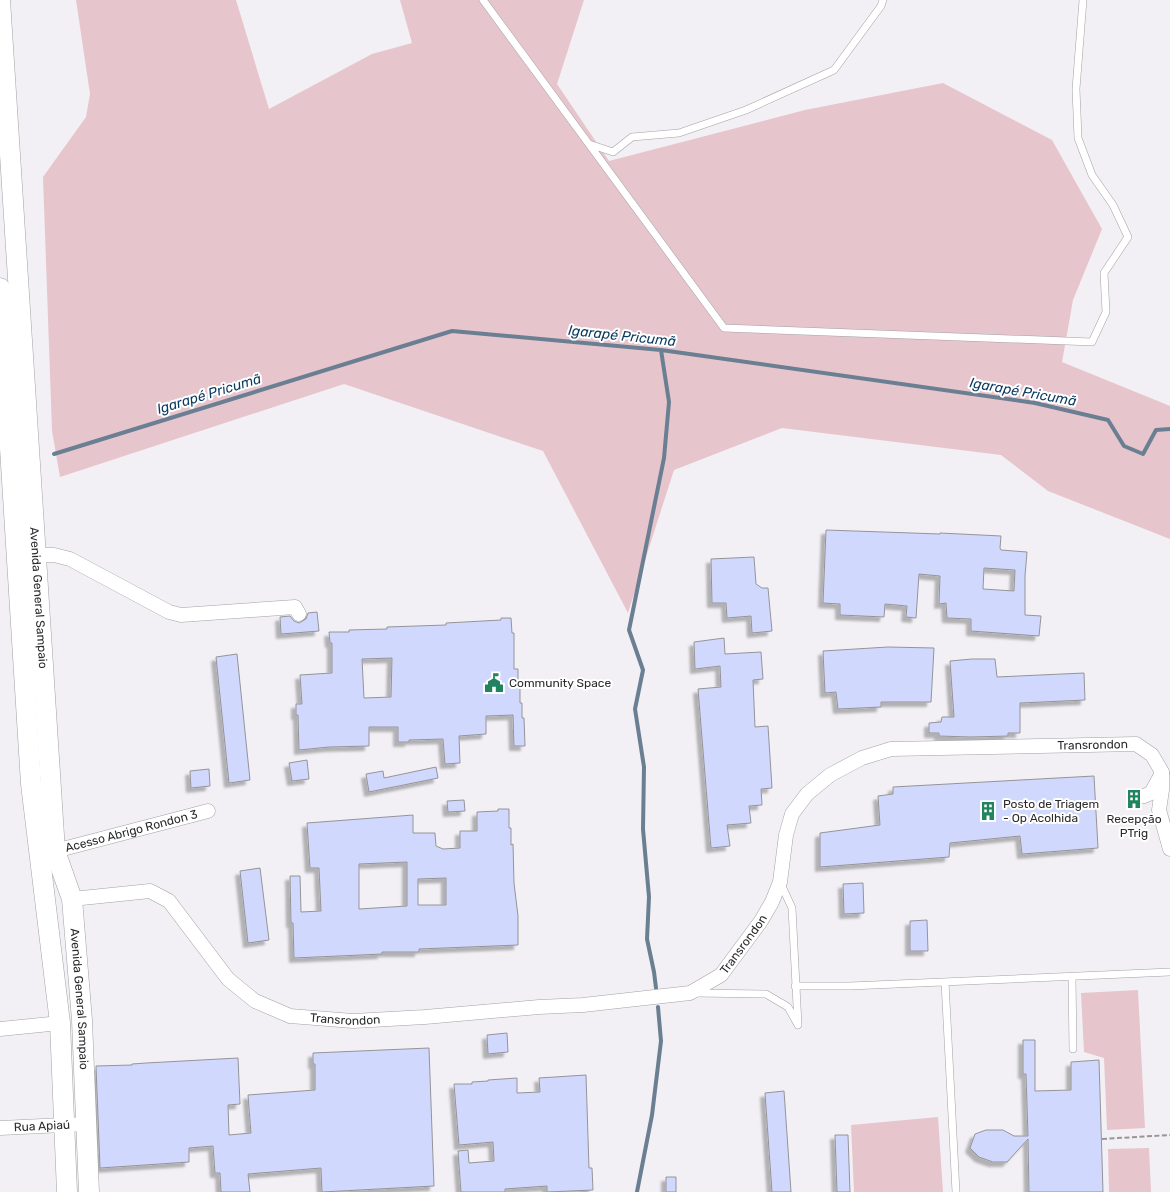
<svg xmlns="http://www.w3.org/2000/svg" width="1170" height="1192" viewBox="0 0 1170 1192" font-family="Rubik,sans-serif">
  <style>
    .green { fill: #e7c5cc }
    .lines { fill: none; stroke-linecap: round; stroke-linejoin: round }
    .stream { stroke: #6b7f93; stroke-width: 4 }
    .building { fill: #d1d8fe; stroke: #949498; fill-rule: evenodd; filter: url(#shadow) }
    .lane-casing { stroke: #a3a1a5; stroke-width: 8 }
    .street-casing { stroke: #a3a1a5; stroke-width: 15 }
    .secondary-casing { stroke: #a3a1a5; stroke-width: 21 }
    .path { stroke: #979699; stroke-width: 2; stroke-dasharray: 5 2.5; stroke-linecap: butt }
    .lane { stroke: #fff; stroke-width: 7 }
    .street { stroke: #fff; stroke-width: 14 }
    .secondary { stroke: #fff; stroke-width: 20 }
    .labels { text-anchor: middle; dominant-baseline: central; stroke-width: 4; stroke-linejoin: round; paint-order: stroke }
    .street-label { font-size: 12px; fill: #2b2a2c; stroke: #fff }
    .poi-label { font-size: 12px; fill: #2b2a2c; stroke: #fff; text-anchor: start }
    .water-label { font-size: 14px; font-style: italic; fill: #09395f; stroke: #fff }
  </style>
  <defs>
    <filter id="shadow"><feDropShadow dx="-4.5" dy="4.5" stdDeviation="1" flood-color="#0004"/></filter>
  </defs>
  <rect width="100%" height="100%" fill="#f2f0f4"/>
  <path class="green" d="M 76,0 L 236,0 L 269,109 L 372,54 L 412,43 L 400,0 L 584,0 L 557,84 L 609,161 L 805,110 L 943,83 L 1052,140 L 1102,229 L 1073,300 L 1062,362 L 1170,406 L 1170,539 L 1048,491 L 1001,455 L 782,428 L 674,470 L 628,613 L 543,451 L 344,384 L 60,477 L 52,431 L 43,177 L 86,117 L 90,94 Z
    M 1138,990 L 1145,1128 L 1107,1130 L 1104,1058 L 1084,1052 L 1081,993 Z
    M 938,1117 L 943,1192 L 854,1192 L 851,1125 Z
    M 1149,1148 L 1151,1192 L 1109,1192 L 1108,1149 Z"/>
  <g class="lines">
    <path class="stream" d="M 54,454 L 452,331 L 661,350 L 1035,403 L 1108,420 L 1124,446 L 1143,454 L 1156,430 L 1170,429
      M 656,988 L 654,972 L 647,939 L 649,897 L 643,829 L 644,767 L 635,709 L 643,670 L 629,630 L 664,458 L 669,402 L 661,350
      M 637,1192 L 652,1115 L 661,1041 L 658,1007"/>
  </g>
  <path class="building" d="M 826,530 L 940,534 L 940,533 L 1001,536 L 1000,548 L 1001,550 L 1027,552 L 1025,576 L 1025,615 L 1041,616 L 1039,636 L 971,631 L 971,619 L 947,618 L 946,603 L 939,604 L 940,576 L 919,574 L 916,618 L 906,617 L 907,606 L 885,604 L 884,617 L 840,615 L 840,604 L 823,603 ZM 984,568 L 1015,570 L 1014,591 L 983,589 Z
    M 754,557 L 756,584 L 762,588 L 768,588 L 772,631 L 752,633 L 751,616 L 727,618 L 726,603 L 712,603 L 711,559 Z
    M 317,612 L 319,631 L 281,634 L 280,617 L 290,616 L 294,621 L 299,623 L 306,619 L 308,613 Z
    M 501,618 L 511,618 L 512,633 L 514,633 L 514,669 L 518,669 L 518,684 L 520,684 L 520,703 L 522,703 L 522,718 L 524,718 L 525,746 L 514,746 L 513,715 L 486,716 L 486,734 L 459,736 L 460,763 L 445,764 L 443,739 L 409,740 L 409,742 L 398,742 L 398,727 L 369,727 L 369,746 L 329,747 L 299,750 L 298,715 L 296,715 L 296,704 L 302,704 L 300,675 L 332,673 L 332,643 L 330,643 L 329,632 L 349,632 L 349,630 L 387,629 L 387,627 L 446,625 L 446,623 L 501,620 ZM 392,658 L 391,697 L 364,698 L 362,659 Z
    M 724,638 L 725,654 L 761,652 L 763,679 L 753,680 L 755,727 L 768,726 L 772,788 L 761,789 L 762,805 L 749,806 L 751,823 L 727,825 L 730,846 L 711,848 L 698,689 L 721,687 L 720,666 L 695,669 L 694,642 Z
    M 888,647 L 934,648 L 931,702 L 881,702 L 881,707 L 838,709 L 836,692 L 825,693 L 823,651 Z
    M 237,654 L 250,780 L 229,783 L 216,657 Z
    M 972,659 L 995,659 L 997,677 L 1084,673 L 1085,700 L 1020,703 L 1020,733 L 1008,733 L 1008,736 L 971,737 L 939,736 L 939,733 L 929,733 L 929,723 L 941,722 L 942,717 L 954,717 L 950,661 Z
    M 307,760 L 309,779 L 292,781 L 289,763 Z
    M 436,767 L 438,778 L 369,792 L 366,774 L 383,771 L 384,778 Z
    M 209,769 L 210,786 L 191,788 L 190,771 Z
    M 1094,776 L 1098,848 L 1022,854 L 1020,836 L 950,843 L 949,857 L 820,867 L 820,833 L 880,825 L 878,796 L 893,794 L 893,787 Z
    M 464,800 L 465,811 L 448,812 L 447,801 Z
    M 498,809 L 509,809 L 509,828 L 511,828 L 511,845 L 513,844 L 514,883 L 518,916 L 518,945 L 419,949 L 419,952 L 382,952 L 382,954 L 294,958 L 293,923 L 291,923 L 290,876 L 300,876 L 301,912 L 321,911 L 319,868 L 310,868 L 307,823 L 413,815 L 413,833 L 435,833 L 436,846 L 443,849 L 460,848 L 460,831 L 477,831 L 477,812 L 498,811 ZM 407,862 L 407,906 L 359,909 L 359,864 ZM 446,878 L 446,905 L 418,905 L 418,879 Z
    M 260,868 L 269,940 L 248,943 L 240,871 Z
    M 863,883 L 864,913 L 844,914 L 843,884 Z
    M 927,920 L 928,951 L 910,951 L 910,921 Z
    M 507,1033 L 508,1052 L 488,1054 L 487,1035 Z
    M 1023,1040 L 1035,1040 L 1035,1091 L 1071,1090 L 1071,1062 L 1099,1060 L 1103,1192 L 1029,1192 L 1028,1139 L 1007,1162 L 993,1162 L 979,1157 L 970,1148 L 975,1134 L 986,1130 L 1003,1130 L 1014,1136 L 1028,1136 L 1026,1074 L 1023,1074 Z
    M 429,1048 L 434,1186 L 322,1192 L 321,1168 L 248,1174 L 250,1192 L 221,1192 L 220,1173 L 215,1173 L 213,1146 L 189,1148 L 189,1162 L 100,1168 L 96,1066 L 132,1065 L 132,1064 L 146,1063 L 238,1058 L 240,1104 L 228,1105 L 229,1135 L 251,1133 L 248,1095 L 315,1090 L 315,1064 L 313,1064 L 313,1053 Z
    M 586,1075 L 589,1168 L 592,1168 L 593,1190 L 547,1192 L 547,1186 L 505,1189 L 505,1192 L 461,1192 L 458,1151 L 468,1150 L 469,1163 L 494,1161 L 493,1142 L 459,1145 L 454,1084 L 472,1084 L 472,1082 L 488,1081 L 488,1080 L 517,1078 L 517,1093 L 540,1092 L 539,1078 Z
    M 784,1091 L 791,1192 L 772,1192 L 765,1093 Z
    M 835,1135 L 848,1135 L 850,1192 L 837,1192 Z
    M 666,1177 L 676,1177 L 676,1192 L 666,1192 Z"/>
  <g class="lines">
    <g class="lane-casing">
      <path id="lane" d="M 483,0 L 724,328 L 1092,342 L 1106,312 L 1104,273 L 1128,237 L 1113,205 L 1092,175 L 1078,138 L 1076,89 L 1083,0
        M 589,144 L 613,152 L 632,137 L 679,133 L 746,110 L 834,70 L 881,6 L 883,0
        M 1072,977 L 1073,1049
        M 945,982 L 956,1192
        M 795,986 L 850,986 L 1170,972
        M 695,993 L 766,994 L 788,1007 L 798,1025 L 792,908 L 780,882"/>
    </g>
    <g class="street-casing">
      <g id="street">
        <path d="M 35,555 L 54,555 L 70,559 L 169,612 L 181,615 L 295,607 L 299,614"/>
        <path d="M 1144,796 L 1151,793 L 1162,773"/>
        <path id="s1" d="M 55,851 L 208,811"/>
        <path id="s2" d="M 72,899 L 150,891 L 169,901 L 228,979 L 255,1001 L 290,1016 L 353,1021 L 425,1017 L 539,1007 L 583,1005 L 690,993 L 721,975 L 761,921 L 772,902 L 780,882 L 786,835 L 792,814 L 807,794 L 830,775 L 862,758 L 891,749 L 1136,744 L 1152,755 L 1162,772 L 1162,790 L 1159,810 L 1170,849"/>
        <path d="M 0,1029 L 60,1023"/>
        <path id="s3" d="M 0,1128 L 85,1124"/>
      </g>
    </g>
    <g class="secondary-casing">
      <g id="secondary">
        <path id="s4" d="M 0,0 L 55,851 L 72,899 L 82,1020 L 89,1192"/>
        <path d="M 0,288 L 31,784 L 60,1023 L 67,1192"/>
      </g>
    </g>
    <path class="path" d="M 1102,1139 L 1170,1135"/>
    <use href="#lane" class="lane"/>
    <use href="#street" class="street"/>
    <use href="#secondary" class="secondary"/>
  </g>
  <defs>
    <g id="civic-bare" transform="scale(1.5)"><path d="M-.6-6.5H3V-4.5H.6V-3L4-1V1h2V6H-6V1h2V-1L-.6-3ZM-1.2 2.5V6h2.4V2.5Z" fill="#21845e" stroke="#fff" stroke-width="2.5" paint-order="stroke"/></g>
    <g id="building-bare" transform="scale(1.5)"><path d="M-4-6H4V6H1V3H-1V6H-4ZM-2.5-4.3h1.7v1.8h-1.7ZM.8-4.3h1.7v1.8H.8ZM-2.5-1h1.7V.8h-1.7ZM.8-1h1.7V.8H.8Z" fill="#21845e" stroke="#fff" stroke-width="2.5" paint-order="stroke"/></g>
  </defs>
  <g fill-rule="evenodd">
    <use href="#civic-bare" x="494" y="683"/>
    <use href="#building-bare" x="1134" y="799"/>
    <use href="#building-bare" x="988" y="811"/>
  </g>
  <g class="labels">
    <g class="street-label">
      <text stroke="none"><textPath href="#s4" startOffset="599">Avenida General Sampaio</textPath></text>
      <text stroke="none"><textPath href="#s2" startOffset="1211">Transrondon</textPath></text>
      <text stroke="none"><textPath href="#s1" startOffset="79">Acesso Abrigo Rondon 3</textPath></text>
      <text stroke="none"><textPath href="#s2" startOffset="746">Transrondon</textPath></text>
      <text stroke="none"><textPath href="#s4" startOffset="1004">Avenida General Sampaio</textPath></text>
      <text stroke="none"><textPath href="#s2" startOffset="326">Transrondon</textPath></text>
      <text stroke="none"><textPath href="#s3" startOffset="42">Rua Apiaú</textPath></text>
    </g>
    <g class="poi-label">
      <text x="509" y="683">Community Space</text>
      <text x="1003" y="804">Posto de Triagem<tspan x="1003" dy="14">- Op Acolhida</tspan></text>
      <text x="1134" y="819" text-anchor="middle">Recepção<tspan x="1134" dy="14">PTrig</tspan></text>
    </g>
    <g class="water-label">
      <text transform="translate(622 336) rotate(6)">Igarapé Pricumã</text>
      <text transform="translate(1023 392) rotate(10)">Igarapé Pricumã</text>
      <text transform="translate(209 394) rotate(-17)">Igarapé Pricumã</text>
    </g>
  </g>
</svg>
